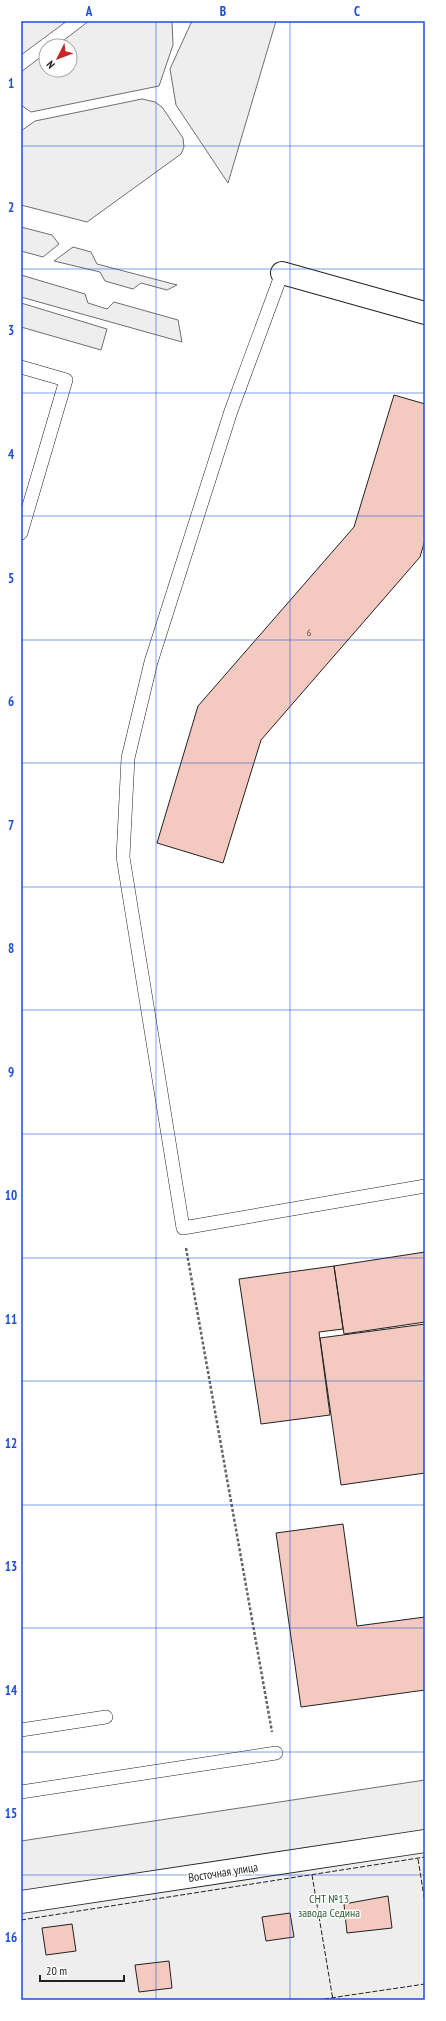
<svg xmlns="http://www.w3.org/2000/svg" width="446" height="2021" viewBox="0 0 446 2021" font-family="'PT Sans Narrow',sans-serif">
  <style>
    .green { fill: #eee; stroke: #6f6f6f }
    .parking { fill: #ededed; stroke: #6f6f6f }
    .building { fill: #f3c9c0; stroke: #222 }
    .lines { fill: none; stroke-linecap: round; stroke-linejoin: round }
    .lane-casing { stroke: #222; stroke-width: 14 }
    .street-casing { stroke: #222; stroke-width: 24 }
    .path { stroke: #646464; stroke-width: 2.5; stroke-dasharray: 3 2; stroke-linecap: butt }
    .lane { stroke: #fff; stroke-width: 13 }
    .street { stroke: #fff; stroke-width: 22 }
    .fence { stroke: #222; stroke-width: 1; stroke-dasharray: 5 2; stroke-linecap: butt }
    .grid { fill: none; stroke: #1d4ed8; stroke-width: 1; stroke-opacity: 0.55 }
    .labels { text-anchor: middle; dominant-baseline: central; stroke-width: 3; stroke-linejoin: round; paint-order: stroke }
    .number-label { font-size: 10px; fill: #564c4a }
    .street-label { font-size: 12px; fill: #222; stroke: #fff }
    .park-label { font-size: 12px; fill: #2f5e38; stroke: #fff }
    .neatline { fill: none; stroke: #1d4ed8; stroke-width: 1.5 }
    .grid-label { font-size: 13px; text-anchor: middle; font-weight: bold; fill: #1d4ed8 }
  </style>
  <rect width="100%" height="100%" fill="#fff"/>
  <path class="green" d="M 21,21 L 67,21 L 21,55 Z
    M 89,21 L 172,21 L 173,45 L 159,86 L 31,112 L 21,105 L 21,72 L 46,53 L 46,70 L 70,70 L 70,46 L 56,46 Z
    M 194,21 L 276,21 L 228,183 L 176,105 L 170,69 L 191,23 Z
    M 142,99 L 155,102 L 162,107 L 183,138 L 184,147 L 181,154 L 87,222 L 21,205 L 21,131 L 35,121 Z
    M 21,227 L 52,235 L 59,244 L 43,257 L 21,251 Z
    M 73,247 L 91,252 L 97,264 L 177,285 L 167,290 L 141,283 L 133,289 L 105,281 L 100,272 L 54,261 Z
    M 21,275 L 85,294 L 88,303 L 107,309 L 114,302 L 178,320 L 182,342 L 21,297 Z
    M 425,1780 L 425,2000 L 21,2000 L 21,1841 Z"/>
  <path class="parking" d="M 21,303 L 107,329 L 101,350 L 21,327 Z"/>
  <path class="building" d="M 394,395 L 425,404 L 425,540 L 420,557 L 261,740 L 223,863 L 157,843 L 198,706 L 354,527 Z
    M 425,1252 L 425,1322 L 344,1334 L 334,1266 Z
    M 334,1266 L 343,1329 L 319,1332 L 330,1415 L 261,1424 L 239,1279 Z
    M 425,1324 L 425,1473 L 341,1485 L 320,1338 Z
    M 343,1524 L 357,1626 L 425,1617 L 425,1690 L 301,1707 L 276,1533 Z
    M 388,1896 L 392,1928 L 347,1933 L 344,1904 Z
    M 290,1913 L 294,1937 L 266,1941 L 262,1917 Z
    M 72,1924 L 76,1951 L 46,1955 L 42,1928 Z
    M 169,1961 L 172,1988 L 139,1992 L 135,1965 Z"/>
  <g class="lines">
    <g class="lane-casing">
      <path id="lane" d="M 282,273 L 231,411 L 151,662 L 128,758 L 123,857 L 183,1228 L 425,1186
        M 21,367 L 66,380 L 21,533
        M 21,1730 L 106,1717
        M 21,1792 L 276,1753"/>
    </g>
    <g class="street-casing">
      <path id="street" d="M 282,273 L 425,313
        M 21,1902 L 425,1841"/>
    </g>
    <path class="path" d="M 186,1248 L 272,1732"/>
    <use href="#lane" class="lane"/>
    <use href="#street" class="street"/>
    <path class="fence" d="M 418,1859 L 425,1903
      M 312,1875 L 333,2000
      M 21,1920 L 425,1857
      M 317,2000 L 425,1984"/>
  </g>
  <path class="grid" d="M 156,21 L 156,2000M 290,21 L 290,2000M 21,146 L 425,146M 21,269 L 425,269M 21,393 L 425,393M 21,516 L 425,516M 21,640 L 425,640M 21,763 L 425,763M 21,887 L 425,887M 21,1010 L 425,1010M 21,1134 L 425,1134M 21,1258 L 425,1258M 21,1381 L 425,1381M 21,1505 L 425,1505M 21,1628 L 425,1628M 21,1752 L 425,1752M 21,1875 L 425,1875"/>
  <g class="labels">
    <g class="number-label">
      <text x="309" y="632">6</text>
    </g>
    <g class="street-label">
      <text transform="translate(223 1872) rotate(-9)">Восточная улица</text>
    </g>
    <g class="park-label">
      <text x="329" y="1898">СНТ №13<tspan x="329" dy="14">завода Седина</tspan></text>
    </g>
  </g>
  <rect width="446" height="2021" fill="none" stroke="#ffffff" stroke-width="44"/>
  <g transform="translate(58 58) rotate(228)"><circle r="19" fill="#ffffff" stroke="#a7a7a7"/>
  <path d="M0-3L7 15L0 10L-7 15Z" fill="#c62828"/>
  <text y="-6" font-size="11" font-weight="bold" text-anchor="middle" fill="#222222">N</text>
  </g>
  <path d="M40 1975v6h84v-6" fill="none" stroke="#222222" stroke-width="2"/>
  <text x="46" y="1975" font-size="12" fill="#222222" stroke="#ffffff" stroke-width="3" paint-order="stroke">20 m</text>
  <rect x="22" y="22" width="402" height="1977" class="neatline"/>
  <g class="grid-label">
    <text x="89" y="16">A</text>
    <text x="223" y="16">B</text>
    <text x="357" y="16">C</text>
    <text x="11" y="88">1</text>
    <text x="11" y="212">2</text>
    <text x="11" y="335">3</text>
    <text x="11" y="459">4</text>
    <text x="11" y="583">5</text>
    <text x="11" y="706">6</text>
    <text x="11" y="830">7</text>
    <text x="11" y="953">8</text>
    <text x="11" y="1077">9</text>
    <text x="11" y="1200">10</text>
    <text x="11" y="1324">11</text>
    <text x="11" y="1448">12</text>
    <text x="11" y="1571">13</text>
    <text x="11" y="1695">14</text>
    <text x="11" y="1818">15</text>
    <text x="11" y="1942">16</text>
  </g>
</svg>
